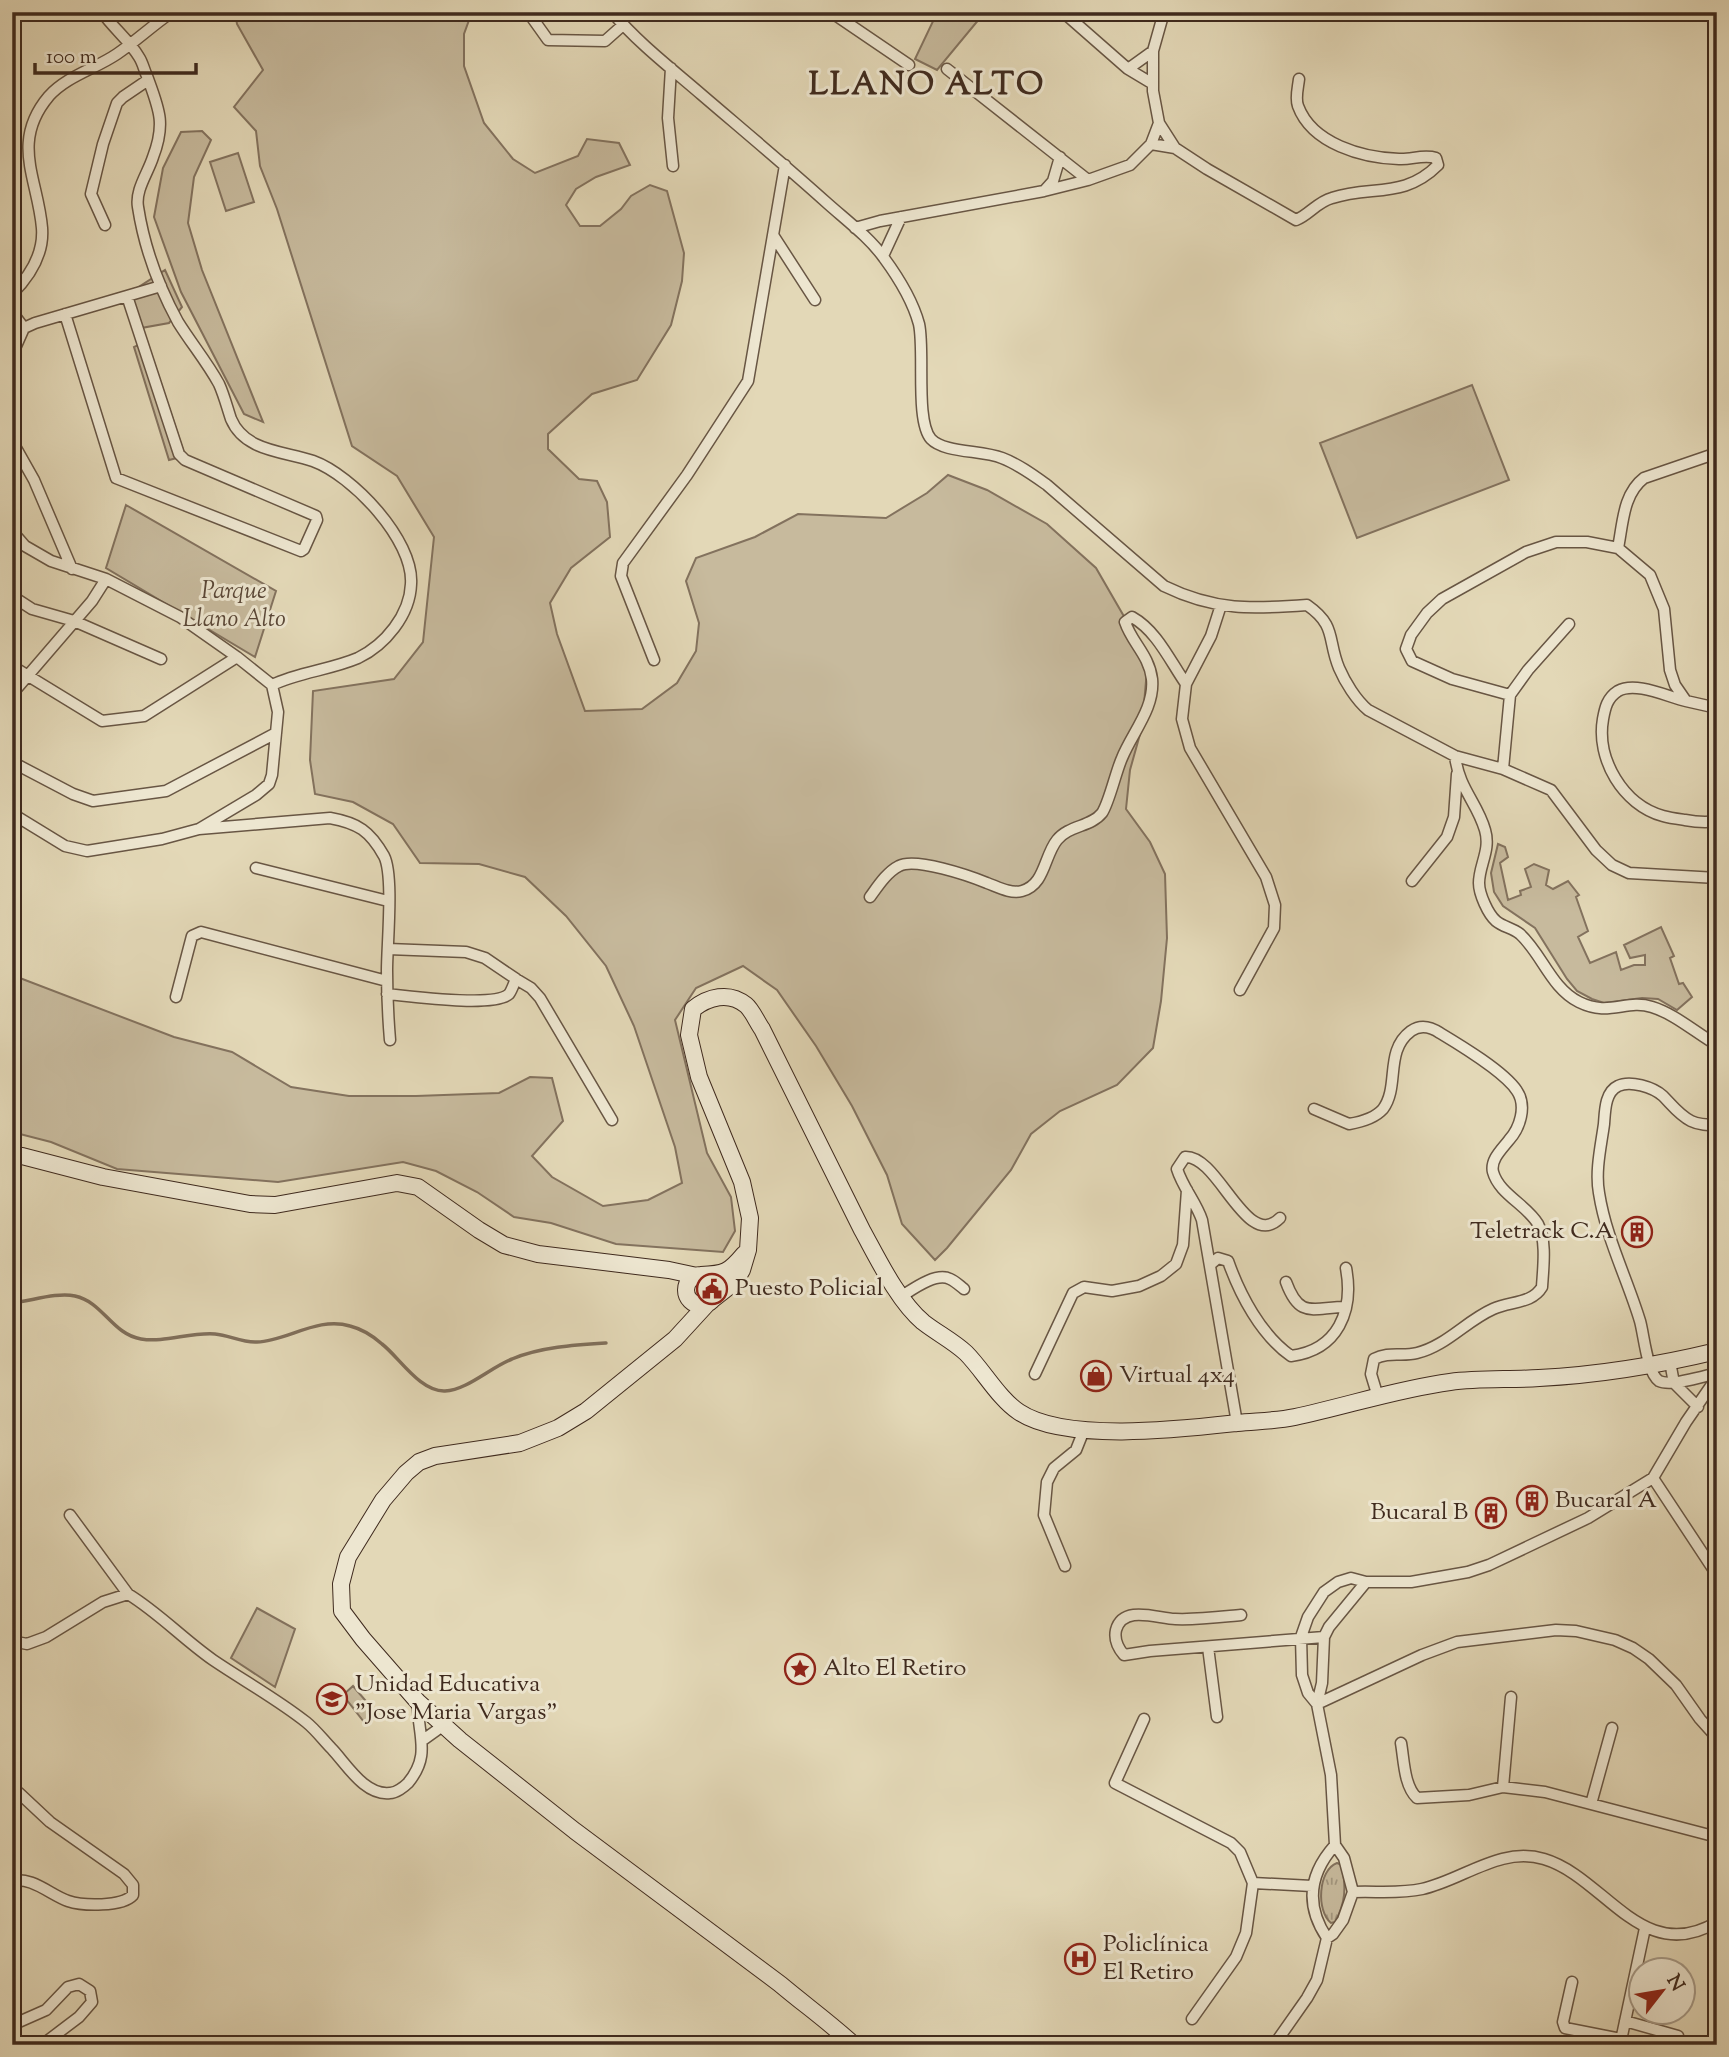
<svg xmlns="http://www.w3.org/2000/svg" width="1729" height="2057" viewBox="0 0 1729 2057" font-family="'Sorts Mill Goudy',serif">
  <style>
    .grass { fill: url(#grass-tufts); stroke: #83725e; stroke-width: 2 }
    .park { fill: #c7ba9d; stroke: #83725e; stroke-width: 2 }
    .lines { fill: none; stroke-linecap: round; stroke-linejoin: round }
    .stream { stroke: #806f5b; stroke-width: 3.5 }
    .street-casing { stroke: #685644; stroke-width: 13 }
    .secondary-casing { stroke: #3f2a1e; stroke-width: 18 }
    .street { stroke: #ede6d0; stroke-width: 10 }
    .secondary { stroke: #ede6d0; stroke-width: 16 }
    .labels { text-anchor: middle; dominant-baseline: central; stroke-width: 6; stroke-linejoin: round; paint-order: stroke }
    .park-label { font-size: 24px; font-style: italic; fill: #5a4737; stroke: #ede6d0 }
    .poi-label { font-size: 24px; fill: #3f2a1e; stroke: #ede6d0; text-anchor: start }
    .district-label { font-size: 32px; font-weight: bold; letter-spacing: 2px; fill: #3f2a1e; stroke: #ede6d0 }
  </style>
  <defs>
    <pattern id="grass-tufts" width="24" height="20" patternUnits="userSpaceOnUse" patternTransform="scale(1.75)"><rect width="24" height="20" fill="#c7ba9d"/><path d="M3 7l-1-3M5 7V3M7 7l1-3M15 17l-1-3M17 17v-4M19 17l1-3" fill="none" stroke="#a3977f"/></pattern>
  </defs>
  <rect width="100%" height="100%" fill="#e3d8b7"/>
  <filter id="stains"><feTurbulence type="fractalNoise" baseFrequency=".00286" numOctaves="4"/><feColorMatrix values="0 0 0 0 .2 0 0 0 0 .09 0 0 0 0 .02 0 0 0 .5 -.17"/></filter>
  <radialGradient id="worn" r=".72"><stop offset=".6" stop-color="#630" stop-opacity="0"/><stop offset="1" stop-color="#630" stop-opacity=".3"/></radialGradient>
  <path class="grass" d="M 1337,1863 L 1342,1865 C 1346,1887 1346,1902 1335,1922 L 1331,1923 C 1316,1911 1318,1870 1337,1863 Z"/>
  <path class="park" d="M 235,12 L 472,12 L 464,34 L 464,66 L 484,123 L 513,159 L 535,173 L 578,156 L 587,139 L 619,143 L 630,165 L 596,177 L 576,189 L 566,205 L 580,226 L 600,226 L 621,209 L 631,196 L 650,185 L 667,191 L 684,253 L 682,281 L 671,325 L 637,380 L 592,394 L 548,434 L 548,449 L 579,479 L 597,481 L 607,502 L 610,537 L 571,568 L 550,603 L 557,634 L 585,711 L 642,709 L 677,683 L 696,651 L 699,623 L 686,581 L 696,558 L 755,537 L 798,514 L 886,518 L 927,493 L 948,475 L 987,490 L 1047,524 L 1096,568 L 1148,658 L 1142,727 L 1130,770 L 1126,809 L 1150,842 L 1165,874 L 1167,938 L 1161,1001 L 1153,1048 L 1117,1085 L 1060,1111 L 1031,1134 L 1011,1170 L 947,1248 L 935,1260 L 902,1224 L 887,1175 L 852,1106 L 816,1046 L 777,990 L 743,966 L 696,988 L 675,1020 L 707,1153 L 731,1197 L 735,1231 L 723,1252 L 616,1244 L 551,1223 L 514,1217 L 477,1192 L 436,1171 L 403,1162 L 278,1182 L 117,1169 L 51,1142 L 12,1132 L 12,975 L 174,1037 L 232,1052 L 291,1087 L 349,1096 L 416,1096 L 499,1093 L 530,1077 L 552,1078 L 563,1121 L 532,1156 L 552,1177 L 603,1206 L 648,1200 L 682,1183 L 675,1147 L 634,1026 L 606,966 L 566,916 L 525,877 L 479,864 L 420,863 L 393,824 L 353,802 L 315,794 L 310,760 L 313,691 L 394,679 L 423,642 L 434,537 L 397,476 L 352,446 L 277,209 L 260,166 L 256,131 L 234,107 L 263,70 L 237,24 Z
    M 933,12 L 985,12 L 937,70 L 915,59 L 936,15 Z
    M 202,131 L 211,140 L 194,177 L 188,223 L 202,270 L 263,422 L 244,414 L 181,292 L 154,217 L 163,168 L 181,132 Z
    M 238,153 L 254,202 L 226,211 L 210,162 Z
    M 165,270 L 182,307 L 169,323 L 141,328 L 128,294 Z
    M 147,341 L 185,456 L 169,460 L 134,347 Z
    M 1472,385 L 1509,480 L 1357,538 L 1320,443 Z
    M 126,505 L 276,591 L 255,657 L 106,568 Z
    M 1498,844 L 1505,847 L 1508,857 L 1500,863 L 1508,900 L 1521,895 L 1520,891 L 1531,887 L 1525,869 L 1534,864 L 1549,870 L 1546,885 L 1553,889 L 1568,881 L 1579,895 L 1576,897 L 1588,931 L 1578,937 L 1590,963 L 1616,952 L 1621,970 L 1634,965 L 1645,965 L 1645,955 L 1630,958 L 1624,945 L 1661,927 L 1674,956 L 1670,958 L 1679,984 L 1683,983 L 1692,997 L 1677,1010 L 1658,999 L 1642,998 L 1604,1003 L 1592,999 L 1577,991 L 1567,979 L 1535,928 L 1503,906 L 1494,892 L 1491,873 Z
    M 257,1608 L 295,1629 L 275,1687 L 231,1658 Z
    M 353,1686 L 377,1714 L 364,1722 L 343,1695 Z"/>
  <g class="lines">
    <path class="stream" d="M 12,1303 C 31,1301 57,1292 75,1296 C 103,1302 112,1334 141,1339 C 165,1343 190,1332 215,1334 C 229,1335 242,1343 257,1342 C 287,1341 318,1316 350,1326 C 362,1329 373,1336 382,1344 C 399,1357 420,1392 445,1391 C 467,1390 491,1367 512,1359 C 541,1347 574,1345 606,1343"/>
    <g class="street-casing">
      <path id="street" d="M 102,12 C 113,28 129,40 139,57 C 143,63 144,70 147,76 C 159,109 166,123 153,157 C 148,173 135,190 138,207 C 144,246 159,287 178,322 C 191,343 207,362 219,384 C 224,395 227,407 231,419 C 245,452 284,451 313,461 C 352,475 414,540 411,584 C 410,615 385,645 358,658 C 330,670 299,672 272,685
        M 528,12 L 548,40 L 605,41 L 623,25
        M 612,12 C 638,43 672,69 702,95 C 744,131 786,166 827,203 C 846,220 870,238 884,258 C 898,277 913,302 919,324 C 925,351 915,421 931,439 C 944,453 982,450 1002,458 C 1018,464 1033,475 1047,485 L 1164,586 C 1215,611 1252,609 1307,605 C 1337,626 1327,639 1339,668 C 1345,682 1356,700 1368,710 L 1455,756 L 1503,769 L 1551,790 L 1596,850 L 1612,865 L 1629,873 L 1717,878
        M 831,12 L 909,65
        M 1063,12 L 1128,69 L 1153,84
        M 671,68 L 668,118 L 673,166
        M 947,69 L 1088,180
        M 1128,69 L 1153,51
        M 1159,123 L 1175,148
        M 1151,144 L 1175,148 L 1207,169 L 1296,220 C 1309,215 1317,202 1332,198 C 1372,185 1404,199 1438,165 L 1436,158 C 1423,154 1411,160 1399,159 C 1363,158 1312,144 1298,106 C 1295,98 1298,88 1299,79
        M 1044,191 L 1053,181 L 1060,157
        M 105,225 L 91,194 L 103,144 L 117,103 L 123,97 L 148,80
        M 855,228 L 880,221 L 1044,191 L 1088,180 L 1130,165 L 1151,144 L 1159,123 L 1153,91 L 1153,51 L 1164,12
        M 773,235 L 815,300
        M 883,256 L 901,217
        M 12,294 C 29,277 44,254 42,228 C 38,179 10,142 49,96 C 67,76 95,69 117,54 C 136,41 153,25 172,12
        M 12,312 L 24,328
        M 65,314 L 116,478 L 301,551 L 304,549 L 317,520 L 316,516 L 185,460 L 179,454 L 127,296
        M 12,355 L 24,328 L 35,323 L 161,286
        M 12,441 L 34,480 L 72,569
        M 12,531 L 25,546 L 51,561 L 106,579 L 180,617 L 237,657 L 272,685 L 278,712 L 272,775 L 269,784 L 256,795 L 199,829 L 162,839 L 87,851 L 65,846 L 16,816 L 12,810
        M 1618,548 C 1623,523 1623,494 1644,478 L 1717,453
        M 12,596 L 32,609 L 74,621 L 161,659
        M 1221,605 L 1211,636 L 1186,684 L 1182,719 L 1190,748 L 1266,877 L 1275,905 L 1274,928 L 1240,990
        M 654,660 L 621,576 L 623,563 L 687,475 L 748,381 L 785,165
        M 12,666 L 102,721 L 144,716 L 237,657
        M 12,694 L 92,601 L 106,579
        M 12,695 L 14,702 L 12,716
        M 1510,695 L 1452,679 L 1412,661 L 1406,649 L 1411,635 L 1427,613 L 1442,599 L 1526,552 L 1556,542 L 1587,542 L 1618,548 L 1650,575 L 1664,609 L 1670,670 L 1675,685 L 1686,701 L 1717,708
        M 1686,701 C 1668,697 1636,681 1618,691 C 1607,698 1605,708 1603,719 C 1596,759 1623,805 1663,816 C 1670,818 1678,819 1685,820 C 1696,822 1705,823 1717,821
        M 1455,756 C 1459,789 1477,802 1485,830 C 1491,850 1479,865 1479,883 C 1479,894 1488,914 1496,921 C 1503,927 1513,928 1520,934 C 1542,954 1551,988 1579,1002 C 1609,1017 1626,999 1652,1007 C 1675,1014 1696,1033 1717,1045
        M 12,762 L 73,794 L 93,801 L 166,791 L 276,733
        M 1503,769 L 1510,695 L 1528,670 L 1569,624
        M 199,829 L 330,818 C 358,823 370,831 384,856 C 394,875 387,945 387,970 C 387,993 388,1016 390,1040
        M 256,868 L 388,901
        M 1412,881 L 1447,837 L 1454,817 L 1457,774
        M 870,897 C 878,886 887,872 899,866 C 915,857 970,876 987,883 C 998,887 1010,894 1022,891 C 1045,885 1044,856 1057,840 C 1069,825 1091,827 1102,813 C 1109,803 1116,771 1122,758 C 1132,733 1155,708 1152,679 C 1149,655 1132,643 1125,622 L 1132,617 C 1157,631 1170,661 1186,684
        M 516,979 L 531,988 L 540,998 L 612,1120
        M 387,994 C 409,996 494,1008 509,994 C 512,990 514,983 516,979 L 485,958 L 466,952 L 388,949
        M 176,997 L 192,936 L 201,932 L 387,981
        M 1314,1109 L 1349,1124 C 1361,1122 1375,1118 1383,1109 C 1400,1086 1384,1051 1411,1031 C 1421,1024 1431,1027 1440,1033 C 1460,1045 1505,1072 1517,1091 C 1527,1106 1520,1128 1509,1140 C 1502,1149 1490,1160 1493,1172 C 1499,1194 1527,1205 1538,1224 C 1547,1241 1543,1269 1542,1287 C 1532,1304 1510,1301 1493,1309 C 1466,1321 1446,1346 1417,1353 C 1402,1357 1389,1351 1374,1359 L 1371,1374 L 1378,1397
        M 1717,1125 C 1708,1125 1699,1125 1691,1121 C 1679,1115 1672,1105 1663,1096 C 1653,1087 1630,1080 1618,1086 C 1605,1092 1605,1111 1604,1124 C 1601,1146 1595,1171 1599,1193 C 1606,1238 1627,1278 1640,1321 C 1644,1335 1647,1373 1659,1381 C 1671,1387 1704,1376 1717,1373
        M 1211,1264 L 1218,1258 L 1228,1261 C 1240,1295 1261,1335 1291,1356 C 1338,1350 1354,1311 1346,1268
        M 1286,1282 C 1300,1320 1313,1307 1346,1307
        M 902,1296 C 913,1289 936,1272 950,1279 C 955,1281 960,1286 964,1289
        M 1670,1362 L 1674,1383 L 1698,1407
        M 1035,1374 L 1073,1293 L 1084,1287 L 1112,1291 L 1139,1286 L 1161,1276 L 1176,1264 L 1183,1245 L 1187,1190
        M 1717,1377 L 1686,1422 L 1653,1478 L 1588,1518 L 1489,1565 L 1468,1572 L 1411,1582 L 1366,1582 L 1351,1578 L 1338,1582 L 1324,1592 L 1308,1617 L 1301,1637 L 1302,1675 L 1308,1693 L 1317,1704 L 1422,1655 L 1457,1642 L 1556,1630 L 1576,1631 L 1615,1640 L 1633,1648 L 1649,1659 L 1676,1685 L 1700,1719 L 1717,1738
        M 1237,1423 L 1202,1220 C 1196,1202 1183,1188 1177,1169 L 1185,1157 C 1219,1155 1246,1252 1280,1218
        M 1653,1478 L 1717,1575
        M 70,1515 L 128,1594
        M 1065,1566 L 1044,1515 L 1047,1482 L 1054,1468 L 1076,1450 L 1084,1430
        M 1241,1615 C 1220,1617 1197,1620 1175,1619 C 1159,1619 1123,1604 1116,1630 C 1114,1639 1118,1648 1124,1655 L 1150,1651 L 1324,1637
        M 12,1641 L 27,1644 L 46,1637 L 103,1602 L 128,1594 C 159,1613 183,1639 213,1660 C 244,1681 277,1699 306,1722 C 316,1730 324,1741 332,1749 C 347,1765 365,1796 390,1793 C 396,1793 404,1787 408,1783 C 432,1754 417,1735 418,1702
        M 1208,1647 L 1217,1717
        M 1144,1719 L 1115,1783 L 1231,1843 L 1240,1852 L 1253,1883 L 1246,1933 L 1236,1957 L 1192,2019
        M 423,1740 L 444,1725
        M 1401,1743 C 1404,1760 1404,1786 1417,1798 L 1469,1795 L 1503,1787 L 1545,1792 L 1717,1837
        M 1503,1787 L 1511,1697
        M 12,1790 L 19,1793 L 50,1822 L 124,1874 L 133,1885 L 133,1895 C 122,1907 83,1906 68,1901 C 51,1895 31,1876 12,1881
        M 1591,1804 L 1612,1728
        M 1253,1883 L 1312,1886
        M 1353,1892 C 1376,1891 1400,1894 1422,1889 C 1463,1880 1500,1846 1544,1859 C 1605,1877 1642,1967 1717,1922
        M 1327,1938 C 1305,1905 1309,1874 1335,1845
        M 1572,1982 L 1563,2022 L 1565,2028 L 1621,2039
        M 1625,2021 L 1678,2036
        M 12,2025 L 46,2010 L 68,1987 L 79,1984 L 90,1991 L 92,2002 L 79,2017 L 42,2045
        M 1274,2045 L 1307,1998 L 1317,1980 L 1327,1938 L 1333,1934 L 1343,1920 L 1353,1892 L 1344,1858 L 1335,1845 L 1331,1775 L 1317,1704 L 1322,1683 L 1324,1637 L 1329,1627 L 1366,1582
        M 1620,2045 L 1645,1928"/>
    </g>
    <g class="secondary-casing">
      <path id="secondary" d="M 12,1155 L 22,1156 L 103,1177 L 250,1204 L 275,1205 L 397,1183 L 418,1187 L 479,1230 L 504,1245 L 538,1254 L 669,1270 L 697,1276
        M 701,1275 C 725,1274 729,1272 744,1254
        M686 1290a15 15 0 1 1 30 0a15 15 0 1 1-30 0Z
        M 712,1300 L 735,1282 L 742,1270 L 748,1250 L 750,1218 L 742,1182 L 699,1077 L 689,1035 L 693,1009 C 708,997 729,991 746,1005 C 752,1010 757,1022 762,1029 L 862,1230 C 878,1259 898,1301 923,1322 C 937,1333 953,1341 966,1353 C 983,1370 999,1399 1019,1412 C 1065,1443 1183,1429 1237,1423 C 1256,1421 1276,1421 1295,1417 C 1347,1406 1397,1389 1450,1382 C 1479,1378 1510,1380 1539,1378 C 1599,1375 1659,1365 1717,1351
        M 708,1303 L 675,1339 L 586,1411 L 558,1428 L 520,1443 L 435,1456 L 419,1462 L 406,1473 L 383,1500 L 348,1557 L 341,1584 L 342,1611 L 363,1639 L 418,1702 L 460,1740 L 575,1831 L 780,1984 C 805,2005 830,2023 854,2045"/>
    </g>
    <use href="#street" class="street"/>
    <use href="#secondary" class="secondary"/>
  </g>
  <defs>
    <g id="building-ring" transform="scale(1.575)"><circle r="9.5" fill="#ede6d0" stroke="#8f2418" stroke-width="1.5"/><path d="M-4-6H4V6H1V3H-1V6H-4ZM-2.5-4.3h1.7v1.8h-1.7ZM.8-4.3h1.7v1.8H.8ZM-2.5-1h1.7V.8h-1.7ZM.8-1h1.7V.8H.8Z" fill="#8f2418"/></g>
    <g id="civic-ring" transform="scale(1.575)"><circle r="9.5" fill="#ede6d0" stroke="#8f2418" stroke-width="1.5"/><path d="M-.6-6.5H3V-4.5H.6V-3L4-1V1h2V6H-6V1h2V-1L-.6-3ZM-1.2 2.5V6h2.4V2.5Z" fill="#8f2418"/></g>
    <g id="shop-ring" transform="scale(1.575)"><circle r="9.5" fill="#ede6d0" stroke="#8f2418" stroke-width="1.5"/><path d="M-5-2.5h2.3a2.7 3.5 0 0 1 5.4 0H5L5.5 6h-11ZM-1.5-2.5h3a1.5 2.3 0 0 0-3 0Z" fill="#8f2418"/></g>
    <g id="sight-ring" transform="scale(1.575)"><circle r="9.5" fill="#ede6d0" stroke="#8f2418" stroke-width="1.5"/><path d="M0-6L1.8-2.2L6-1.7L2.9 1.2L3.7 5.4L0 3.3L-3.7 5.4L-2.9 1.2L-6-1.7L-1.8-2.2Z" fill="#8f2418"/></g>
    <g id="school-ring" transform="scale(1.575)"><circle r="9.5" fill="#ede6d0" stroke="#8f2418" stroke-width="1.5"/><path d="M0-5L7-2L0 1L-7-2ZM-4 1L0 2.5L4 1V4Q0 6-4 4Z" fill="#8f2418"/></g>
    <g id="hospital-ring" transform="scale(1.575)"><circle r="9.5" fill="#ede6d0" stroke="#8f2418" stroke-width="1.5"/><path d="M-5-5h3v3.5h4V-5h3V5h-3V1.5h-4V5h-3Z" fill="#8f2418"/></g>
  </defs>
  <g fill-rule="evenodd">
    <use href="#building-ring" x="1637" y="1232"/>
    <use href="#civic-ring" x="712" y="1289"/>
    <use href="#shop-ring" x="1096" y="1376"/>
    <use href="#building-ring" x="1532" y="1501"/>
    <use href="#building-ring" x="1491" y="1513"/>
    <use href="#sight-ring" x="800" y="1669"/>
    <use href="#school-ring" x="332" y="1699"/>
    <use href="#hospital-ring" x="1080" y="1959"/>
  </g>
  <g class="labels">
    <g class="park-label">
      <text x="234" y="592">Parque<tspan x="234" dy="28">Llano Alto</tspan></text>
    </g>
    <g class="poi-label">
      <text x="1614" y="1232" text-anchor="end">Teletrack C.A</text>
      <text x="735" y="1289">Puesto Policial</text>
      <text x="1119" y="1376">Virtual 4x4</text>
      <text x="1555" y="1501">Bucaral A</text>
      <text x="1468" y="1513" text-anchor="end">Bucaral B</text>
      <text x="823" y="1669">Alto El Retiro</text>
      <text x="355" y="1685">Unidad Educativa<tspan x="355" dy="28">"Jose Maria Vargas"</tspan></text>
      <text x="1103" y="1945">Policlínica<tspan x="1103" dy="28">El Retiro</tspan></text>
    </g>
    <g class="district-label">
      <text x="927" y="86">LLANO ALTO</text>
    </g>
  </g>
  <rect width="1729" height="2057" fill="none" stroke="#e3d8b7" stroke-width="42"/>
  <rect x="14" y="14" width="1701" height="2029" fill="none" stroke="#3f2a1e" stroke-width="3.5"/>
  <rect x="21" y="21" width="1687" height="2015" fill="none" stroke="#3f2a1e" stroke-width="2"/>
  <g transform="translate(1662 1991) rotate(59)"><circle r="33" fill="#ede6d0" stroke="#a79b89" stroke-width="2"/>
  <path d="M0-5L12 26L0 18L-12 26Z" fill="#8f2418"/>
  <text y="-10" font-size="19" font-weight="bold" text-anchor="middle" fill="#3f2a1e">N</text>
  </g>
  <path d="M35 63v10h161v-10" fill="none" stroke="#3f2a1e" stroke-width="3.5"/>
  <text x="46" y="63" font-size="21" fill="#3f2a1e" stroke="#ede6d0" stroke-width="5" paint-order="stroke">100 m</text>
  <rect width="100%" height="100%" filter="url(#stains)"/>
  <rect width="100%" height="100%" fill="url(#worn)"/>
</svg>
